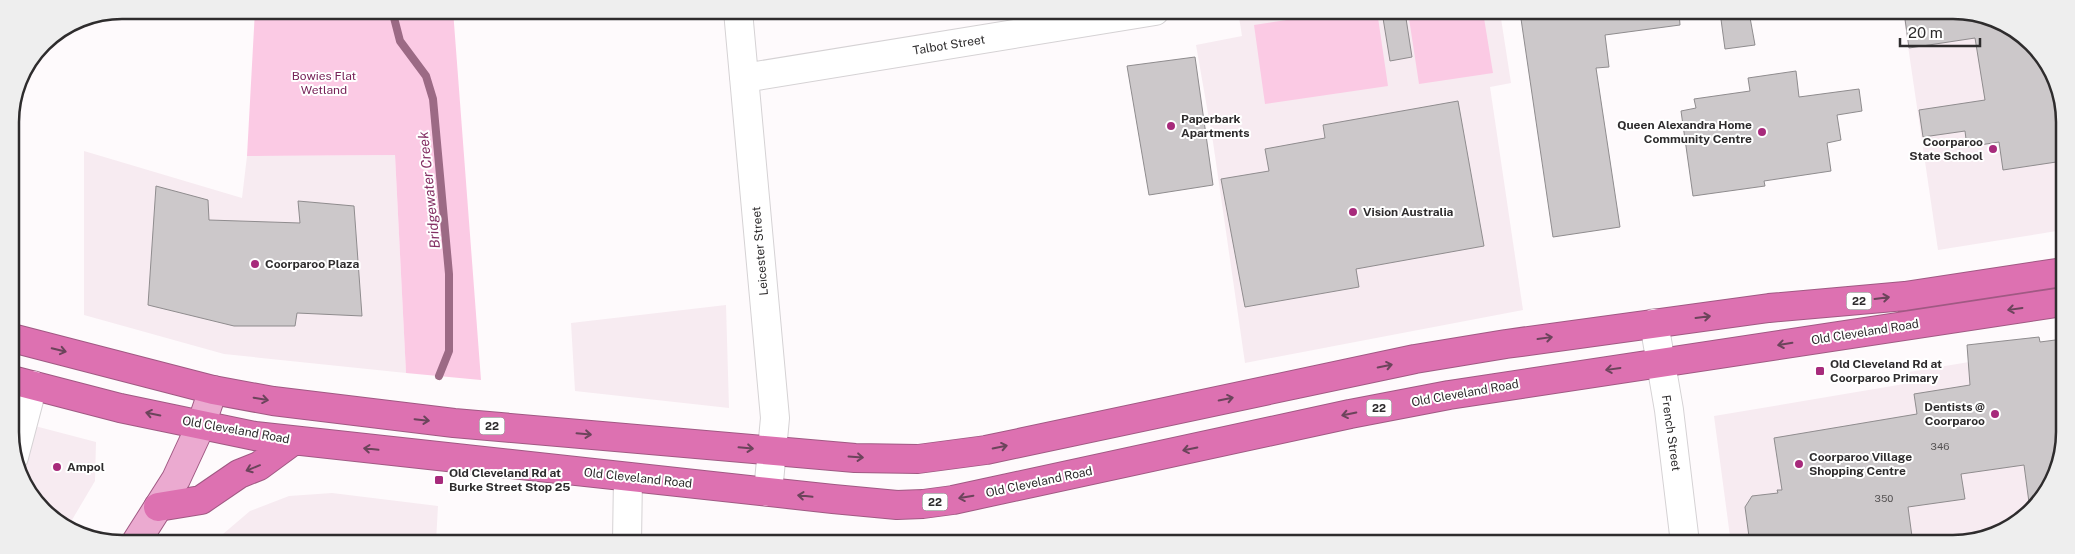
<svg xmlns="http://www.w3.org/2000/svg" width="2075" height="554" viewBox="0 0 2075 554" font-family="'Public Sans',sans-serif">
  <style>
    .built { fill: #f7ebf1 }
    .green { fill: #fbcae4 }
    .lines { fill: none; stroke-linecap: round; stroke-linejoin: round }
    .stream { stroke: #9c6a85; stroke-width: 8 }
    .building { fill: #ccc8ca; stroke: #8f8c8e }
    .minor-casing { stroke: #d5d2d4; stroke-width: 30 }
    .major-casing { stroke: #a05983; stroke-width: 30 }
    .highway-casing { stroke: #a05983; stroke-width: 30 }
    .minor { stroke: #fff; stroke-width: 28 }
    .major { stroke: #ebaad0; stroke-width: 28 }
    .highway { stroke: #dd71b1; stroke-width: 28 }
    .oneway { stroke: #6b445b }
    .poi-dot { fill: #a72a7b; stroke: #fff; stroke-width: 2 }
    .labels { text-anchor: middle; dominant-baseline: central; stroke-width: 4; stroke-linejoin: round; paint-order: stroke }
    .number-label { font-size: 10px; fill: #565354 }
    .shield { fill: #fff; stroke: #6d6b6c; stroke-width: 1 }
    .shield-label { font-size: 11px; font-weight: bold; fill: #2e2c2d }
    .street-label { font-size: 12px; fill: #2e2c2d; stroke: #fff }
    .park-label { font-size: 12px; fill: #772358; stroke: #fff }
    .poi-label { font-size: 12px; font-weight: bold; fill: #2e2c2d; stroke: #fff; text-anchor: start }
    .water-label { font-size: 14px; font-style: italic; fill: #843064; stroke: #fff }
    .rim { fill: none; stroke: #2e2c2d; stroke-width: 2.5 }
  </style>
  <rect width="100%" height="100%" fill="#fefafc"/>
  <path class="built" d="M 1238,11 L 1500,12 L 1511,83 L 1490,87 L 1523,310 L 1245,363 L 1213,142 L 1196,45 L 1242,36 Z
    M 1903,12 L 1975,12 L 2032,43 L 2063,100 L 2063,230 L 1938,250 Z
    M 84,151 L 242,198 L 247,156 L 395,155 L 406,373 L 224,354 L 84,315 Z
    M 726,305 L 729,408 L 575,391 L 571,323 Z
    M 1969,362 L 2063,454 L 2027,516 L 1960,544 L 1731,544 L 1714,416 L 1904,384 L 1903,373 Z
    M 12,420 L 96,442 L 95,481 L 69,525 L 43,511 L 12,454 Z
    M 332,493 L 438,506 L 436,542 L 217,542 L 223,534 L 250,511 L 289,496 Z"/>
  <path class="green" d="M 255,10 L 453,10 L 481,380 L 406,373 L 395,155 L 247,156 Z
    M 1346,11 L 1377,11 L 1388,86 L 1265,104 L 1254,25 Z
    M 1408,12 L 1483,12 L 1493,73 L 1419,84 Z"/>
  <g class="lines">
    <path class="stream" d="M 392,10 L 400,41 L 426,76 L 433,99 L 449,274 L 449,351 L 439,376"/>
  </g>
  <path class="building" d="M 1382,12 L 1405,12 L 1412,57 L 1390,61 Z
    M 1520,12 L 1679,12 L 1680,25 L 1605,35 L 1609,67 L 1596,68 L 1620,227 L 1553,237 Z
    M 1720,12 L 1749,12 L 1755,45 L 1725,49 Z
    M 1904,12 L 1975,12 L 2032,43 L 2063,100 L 2063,161 L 2003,170 L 1999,142 L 1967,147 L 1965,131 L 1923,137 L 1919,110 L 1985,100 L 1975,38 L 1909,48 Z
    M 1195,57 L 1213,185 L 1149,195 L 1127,66 Z
    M 1796,71 L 1799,97 L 1859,89 L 1862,111 L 1837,115 L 1841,140 L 1827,143 L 1831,171 L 1764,181 L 1765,186 L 1693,196 L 1681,111 L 1696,108 L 1694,99 L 1750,91 L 1748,78 Z
    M 1458,101 L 1484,246 L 1356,269 L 1359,287 L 1245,307 L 1221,179 L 1269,171 L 1265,149 L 1325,138 L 1323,125 Z
    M 156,186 L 208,200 L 209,220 L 300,223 L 298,201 L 354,206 L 362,316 L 297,313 L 295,326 L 234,326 L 148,305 Z
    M 2039,337 L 2040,342 L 2063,339 L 2063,454 L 2030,510 L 2024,465 L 1961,474 L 1965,499 L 1908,507 L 1913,544 L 1750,544 L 1745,507 L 1752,496 L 1778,493 L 1777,490 L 1782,490 L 1774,438 L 1917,414 L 1914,394 L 1970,385 L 1967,345 Z"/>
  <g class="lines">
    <g class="minor-casing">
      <path id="minor" d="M 738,11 L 775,418 L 768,492
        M 744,78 L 1155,11
        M 1654,323 L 1669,410 L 1685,543
        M 14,457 L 33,385
        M 627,542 L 628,477"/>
    </g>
    <g class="major-casing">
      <path id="major" d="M 136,542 L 176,479 L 201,425 L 213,390"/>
    </g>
    <g class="highway-casing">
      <path id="highway" d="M 12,338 L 213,390 L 273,401 L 454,423 L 855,458 L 918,459 L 986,450 L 1415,359 L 1506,344 L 1769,308 L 1905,296 L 2063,272
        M 12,380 L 120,408 L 255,436 L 833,499 L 897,505 L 923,504 L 953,500 L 1350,414 L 1449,395 L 2063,302
        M 158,507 L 201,500 L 239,474 L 259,466 L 293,441"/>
    </g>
    <use href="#minor" class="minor"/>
    <use href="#major" class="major"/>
    <use href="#highway" class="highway"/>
  </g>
  <defs><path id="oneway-shaft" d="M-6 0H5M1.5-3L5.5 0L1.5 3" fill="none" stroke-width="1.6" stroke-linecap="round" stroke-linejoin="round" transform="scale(1.25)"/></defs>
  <g class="oneway">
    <use href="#oneway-shaft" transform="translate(1882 298) rotate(-7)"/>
    <use href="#oneway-shaft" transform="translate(2015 309) rotate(172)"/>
    <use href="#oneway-shaft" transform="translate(1703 317) rotate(-7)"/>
    <use href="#oneway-shaft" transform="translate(1545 338) rotate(-8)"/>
    <use href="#oneway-shaft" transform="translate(1785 344) rotate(171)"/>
    <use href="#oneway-shaft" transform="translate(59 350) rotate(14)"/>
    <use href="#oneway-shaft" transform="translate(1385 366) rotate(-12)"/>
    <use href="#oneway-shaft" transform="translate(1613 369) rotate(172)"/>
    <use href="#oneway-shaft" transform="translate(261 399) rotate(10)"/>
    <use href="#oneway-shaft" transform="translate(1226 399) rotate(-12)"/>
    <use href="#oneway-shaft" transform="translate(153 414) rotate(-168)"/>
    <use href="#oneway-shaft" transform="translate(1349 414) rotate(168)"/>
    <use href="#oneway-shaft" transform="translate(422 420) rotate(6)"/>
    <use href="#oneway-shaft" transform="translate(584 434) rotate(5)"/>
    <use href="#oneway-shaft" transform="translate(1000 447) rotate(-12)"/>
    <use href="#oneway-shaft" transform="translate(746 448) rotate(5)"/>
    <use href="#oneway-shaft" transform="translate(371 449) rotate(-174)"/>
    <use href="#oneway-shaft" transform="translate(1190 449) rotate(168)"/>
    <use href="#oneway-shaft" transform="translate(856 457) rotate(4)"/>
    <use href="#oneway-shaft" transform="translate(253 468) rotate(158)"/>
    <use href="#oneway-shaft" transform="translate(805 496) rotate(-174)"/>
    <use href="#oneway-shaft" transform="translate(966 497) rotate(170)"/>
  </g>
  <g class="poi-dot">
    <circle cx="1171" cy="126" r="5"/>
    <circle cx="1762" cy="132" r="5"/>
    <circle cx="1993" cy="149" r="5"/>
    <circle cx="1353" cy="212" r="5"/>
    <circle cx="255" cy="264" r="5"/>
    <rect x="1815" y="366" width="10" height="10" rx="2.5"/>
    <circle cx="1995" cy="414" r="5"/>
    <circle cx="1799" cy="464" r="5"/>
    <circle cx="57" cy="467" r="5"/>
    <rect x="434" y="475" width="10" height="10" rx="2.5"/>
  </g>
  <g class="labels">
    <g class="number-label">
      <text x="1940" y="446">346</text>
      <text x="1884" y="498">350</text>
    </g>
    <g class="shield">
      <rect x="1846.5" y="292.5" width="25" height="17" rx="4"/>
      <rect x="1366.5" y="399.5" width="25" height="17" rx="4"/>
      <rect x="479.5" y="417.5" width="25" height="17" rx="4"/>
      <rect x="922.5" y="493.5" width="25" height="17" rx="4"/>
    </g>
    <g class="shield-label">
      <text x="1859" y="301">22</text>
      <text x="1379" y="408">22</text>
      <text x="492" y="426">22</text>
      <text x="935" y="502">22</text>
    </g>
    <g class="street-label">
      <text transform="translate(949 45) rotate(-9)">Talbot Street</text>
      <text transform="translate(760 251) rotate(-95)">Leicester Street</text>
      <text transform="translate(1865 332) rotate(-9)">Old Cleveland Road</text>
      <text transform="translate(1465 393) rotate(-10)">Old Cleveland Road</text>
      <text transform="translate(236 430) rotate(10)">Old Cleveland Road</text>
      <text transform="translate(1671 433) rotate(82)">French Street</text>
      <text transform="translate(638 478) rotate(6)">Old Cleveland Road</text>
      <text transform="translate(1039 482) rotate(-12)">Old Cleveland Road</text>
    </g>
    <g class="park-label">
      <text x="324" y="76">Bowies Flat<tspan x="324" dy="14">Wetland</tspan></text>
    </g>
    <g class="poi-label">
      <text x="1181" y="119">Paperbark<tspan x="1181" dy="14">Apartments</tspan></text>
      <text x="1752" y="125" text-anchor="end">Queen Alexandra Home<tspan x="1752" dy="14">Community Centre</tspan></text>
      <text x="1983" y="142" text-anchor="end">Coorparoo<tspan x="1983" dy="14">State School</tspan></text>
      <text x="1363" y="212">Vision Australia</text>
      <text x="265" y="264">Coorparoo Plaza</text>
      <text x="1830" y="364">Old Cleveland Rd at<tspan x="1830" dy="14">Coorparoo Primary</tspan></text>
      <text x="1985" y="407" text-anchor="end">Dentists @<tspan x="1985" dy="14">Coorparoo</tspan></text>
      <text x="1809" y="457">Coorparoo Village<tspan x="1809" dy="14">Shopping Centre</tspan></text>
      <text x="67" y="467">Ampol</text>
      <text x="449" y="473">Old Cleveland Rd at<tspan x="449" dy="14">Burke Street Stop 25</tspan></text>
    </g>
    <g class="water-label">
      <text transform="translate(429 190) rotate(-96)">Bridgewater Creek</text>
    </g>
  </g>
  <path d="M0 0H2075V554H0ZM122 19H1953A103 103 0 0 1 2056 122V432A103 103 0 0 1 1953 535H122A103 103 0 0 1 19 432V122A103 103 0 0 1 122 19Z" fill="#eee" fill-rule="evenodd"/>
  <path class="rim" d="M122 19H1953A103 103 0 0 1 2056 122V432A103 103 0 0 1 1953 535H122A103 103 0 0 1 19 432V122A103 103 0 0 1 122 19Z"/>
  <path d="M1900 38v8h80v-8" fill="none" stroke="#2e2c2d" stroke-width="2.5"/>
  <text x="1908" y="38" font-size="15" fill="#2e2c2d" stroke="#ffffff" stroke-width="4" paint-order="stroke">20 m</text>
</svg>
